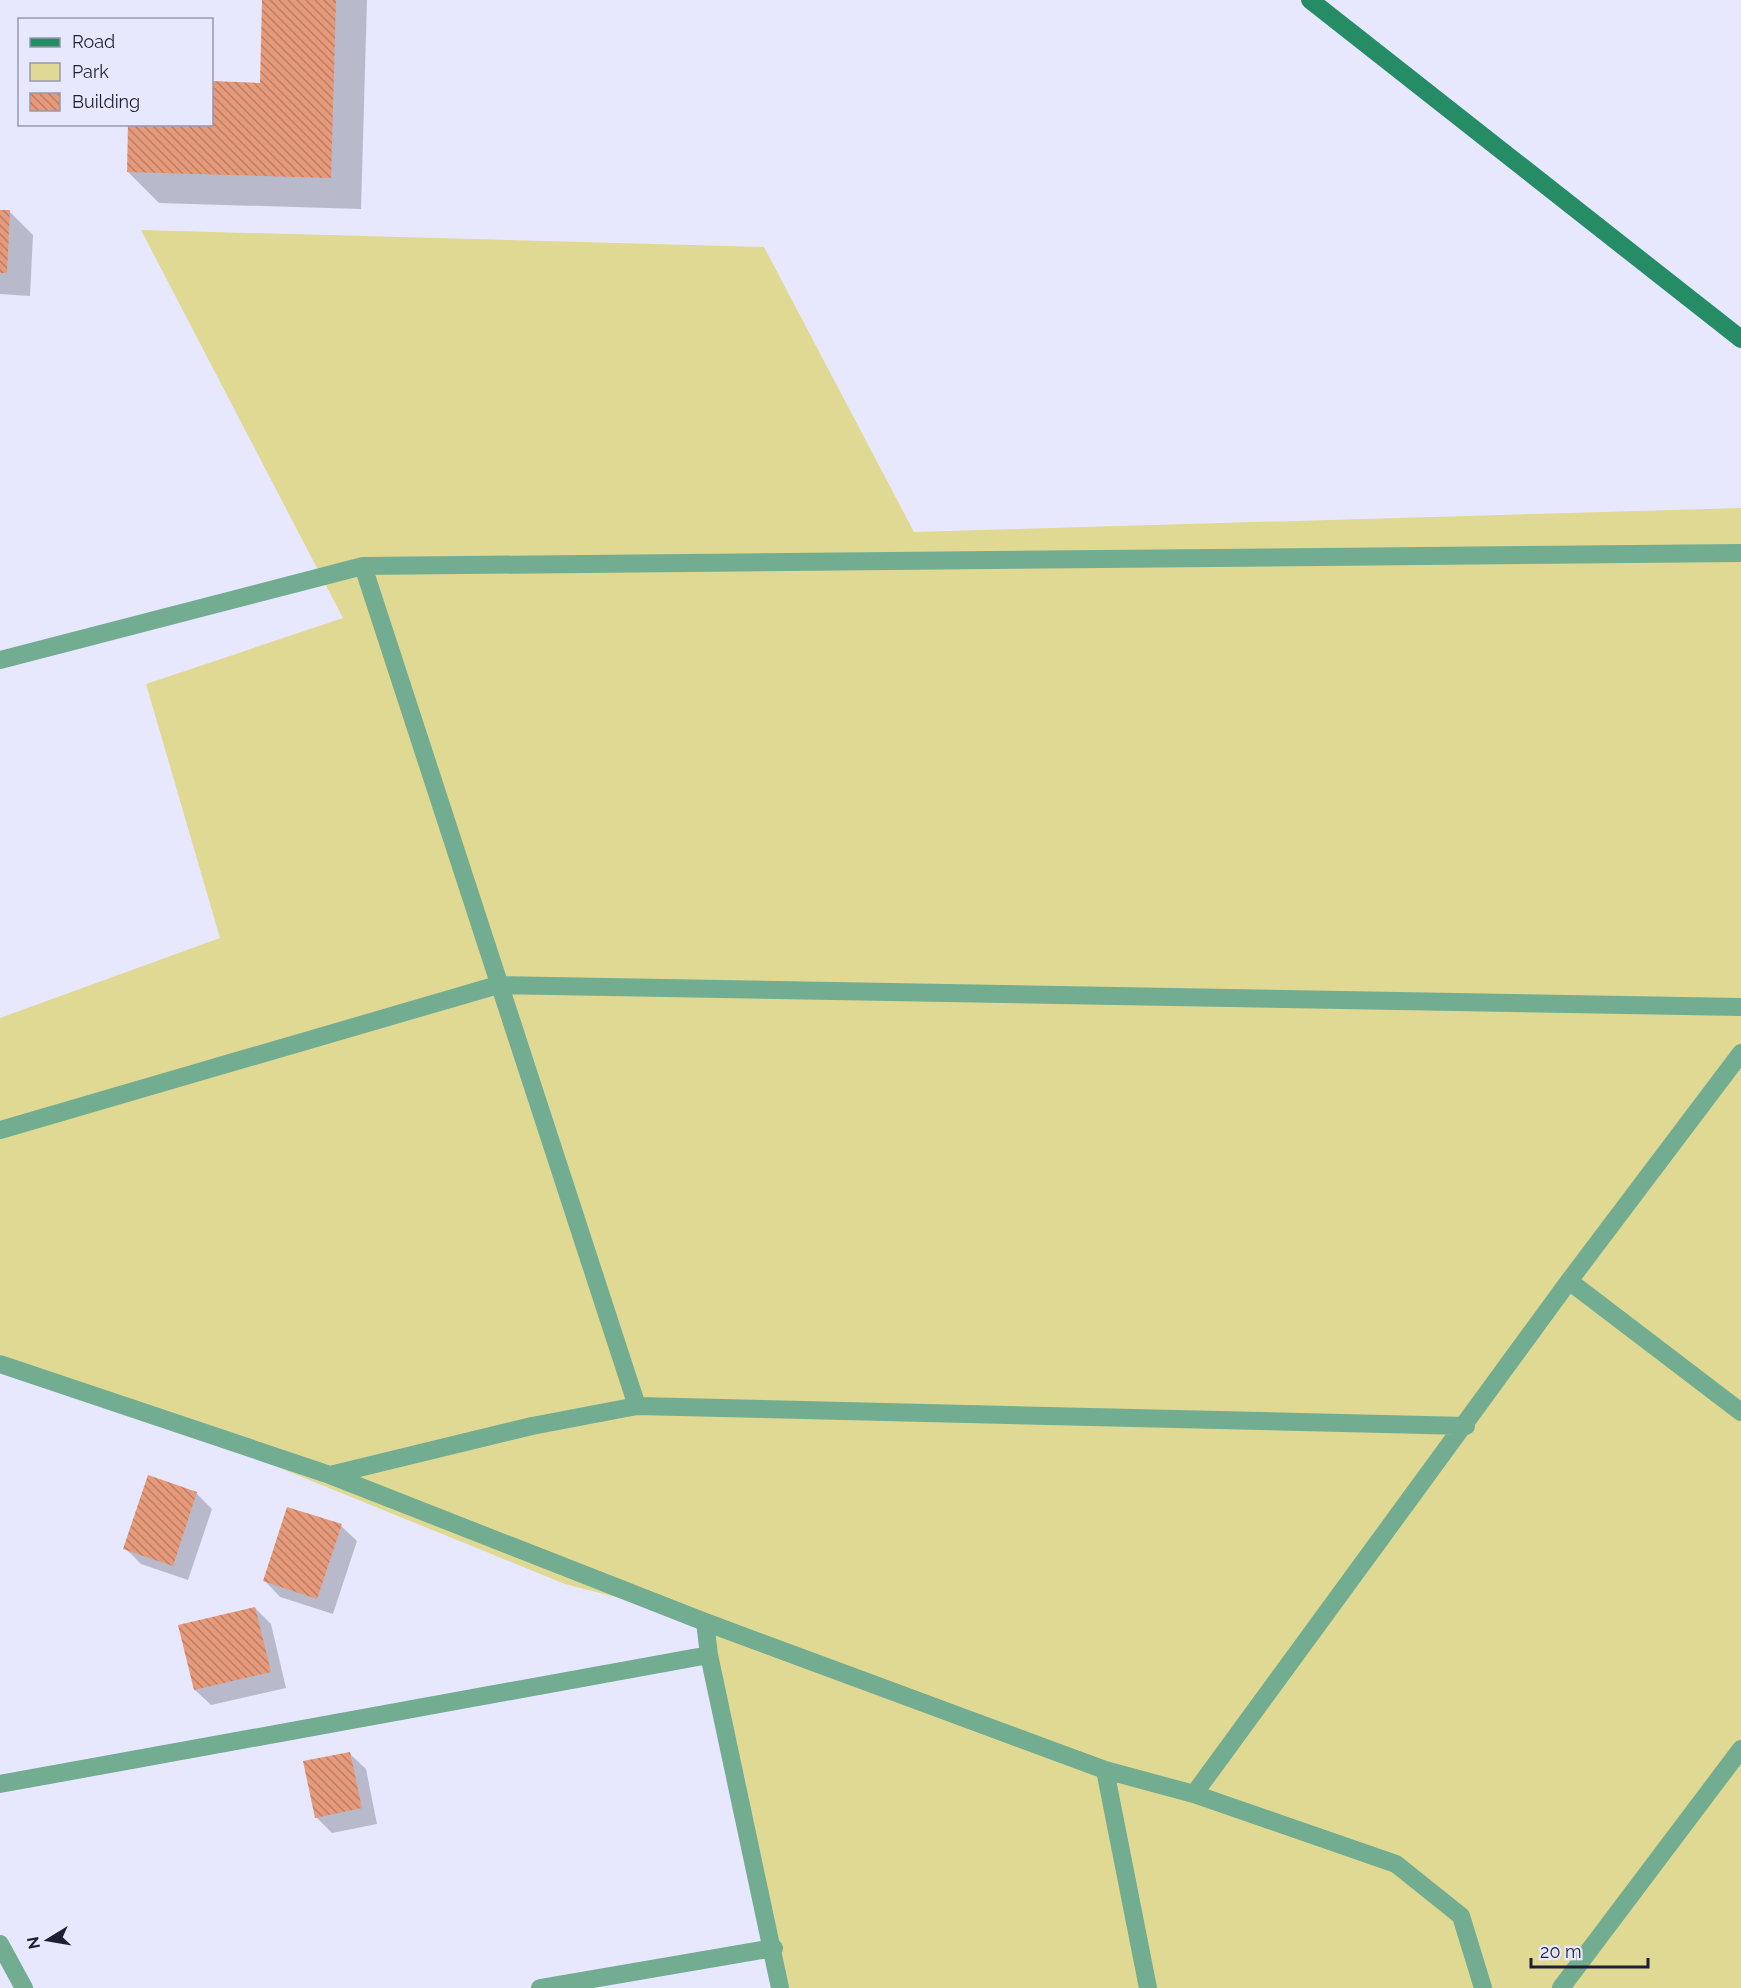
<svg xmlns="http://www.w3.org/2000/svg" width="1741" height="1988" viewBox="0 0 1741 1988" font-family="Raleway,sans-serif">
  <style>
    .green { fill: #dfd993 }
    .shadow { fill: #0003 }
    .building { fill: url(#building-back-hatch) }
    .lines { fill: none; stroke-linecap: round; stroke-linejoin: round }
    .street { stroke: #72ac91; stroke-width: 18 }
    .secondary { stroke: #258c66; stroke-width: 18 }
  </style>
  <defs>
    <pattern id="building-back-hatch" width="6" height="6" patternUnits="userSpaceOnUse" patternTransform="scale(1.5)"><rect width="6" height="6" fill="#e69a7a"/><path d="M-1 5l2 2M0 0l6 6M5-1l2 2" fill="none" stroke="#ba7d65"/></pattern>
  </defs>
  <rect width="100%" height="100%" fill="#e7e8fe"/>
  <path class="green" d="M 141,230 L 764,247 L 914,532 L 1741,508 L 1741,1988 L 784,1988 L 708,1621 L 565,1584 L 0,1354 L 0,1018 L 220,938 L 146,684 L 343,618 Z"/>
  <path class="shadow" d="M 264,0 L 367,0 L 361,209 L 159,203 L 128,172 L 212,124 L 212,83 L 262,84 Z
    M 0,211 L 9,211 L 33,235 L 30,296 L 0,294 Z
    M 149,1477 L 197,1494 L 212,1509 L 188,1580 L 141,1564 L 125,1548 Z
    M 341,1526 L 357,1541 L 333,1614 L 280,1597 L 265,1581 Z
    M 255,1608 L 271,1624 L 286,1688 L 211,1705 L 195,1690 Z
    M 350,1754 L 366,1769 L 377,1824 L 332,1833 L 316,1817 Z"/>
  <path class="building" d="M 262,0 L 336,0 L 331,178 L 127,172 L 128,124 L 212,124 L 212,81 L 260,83 Z
    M 0,210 L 10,210 L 7,273 L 0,273 Z
    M 148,1475 L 197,1492 L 173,1566 L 123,1549 Z
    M 287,1507 L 342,1524 L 317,1599 L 263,1581 Z
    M 255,1607 L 271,1672 L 194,1690 L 178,1625 Z
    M 350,1752 L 362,1808 L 315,1818 L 303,1761 Z"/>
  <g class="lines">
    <path class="street" d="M 363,566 L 637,1406
      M 0,660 L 363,566 L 1741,553
      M 0,1130 L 498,985 L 1741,1007
      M 1569,1281 L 1741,1412
      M 0,1364 L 330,1475 L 705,1622 L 1105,1770 L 1194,1794 L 1396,1864 L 1461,1916 L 1483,1988
      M 330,1475 L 532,1426 L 637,1406 L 1466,1426
      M 705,1622 L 709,1655 L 780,1988
      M 1105,1770 L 1148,1988
      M 0,1784 L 709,1655
      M 1194,1794 L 1569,1281 L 1741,1053
      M 0,1944 L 24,1988
      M 540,1988 L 774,1948
      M 1561,1988 L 1741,1749"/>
    <path class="secondary" d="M 1310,0 L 1741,339"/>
  </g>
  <rect x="18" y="18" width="195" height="108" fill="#e7e8fe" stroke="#9798ad" stroke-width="1.5"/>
  <rect x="30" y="38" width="30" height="9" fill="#258c66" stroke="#9798ad" stroke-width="1.5"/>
  <text x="72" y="48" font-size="18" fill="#1f1f33">Road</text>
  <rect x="30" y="63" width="30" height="18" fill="#dfd993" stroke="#9798ad" stroke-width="1.5"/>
  <text x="72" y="78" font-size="18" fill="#1f1f33">Park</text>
  <rect x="30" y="93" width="30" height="18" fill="url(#building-back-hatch)" stroke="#9798ad" stroke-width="1.5"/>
  <text x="72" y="108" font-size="18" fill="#1f1f33">Building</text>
  <g transform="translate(48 1940) rotate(259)" stroke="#e7e8fe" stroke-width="4.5" paint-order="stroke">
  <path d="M0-4.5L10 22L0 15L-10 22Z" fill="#1f1f33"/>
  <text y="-9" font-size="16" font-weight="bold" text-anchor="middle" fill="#1f1f33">N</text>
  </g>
  <path d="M1531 1958v9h117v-9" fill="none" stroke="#1f1f33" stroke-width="3"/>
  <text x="1540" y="1958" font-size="18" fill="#1f1f33" stroke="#e7e8fe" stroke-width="4.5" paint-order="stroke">20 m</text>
</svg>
